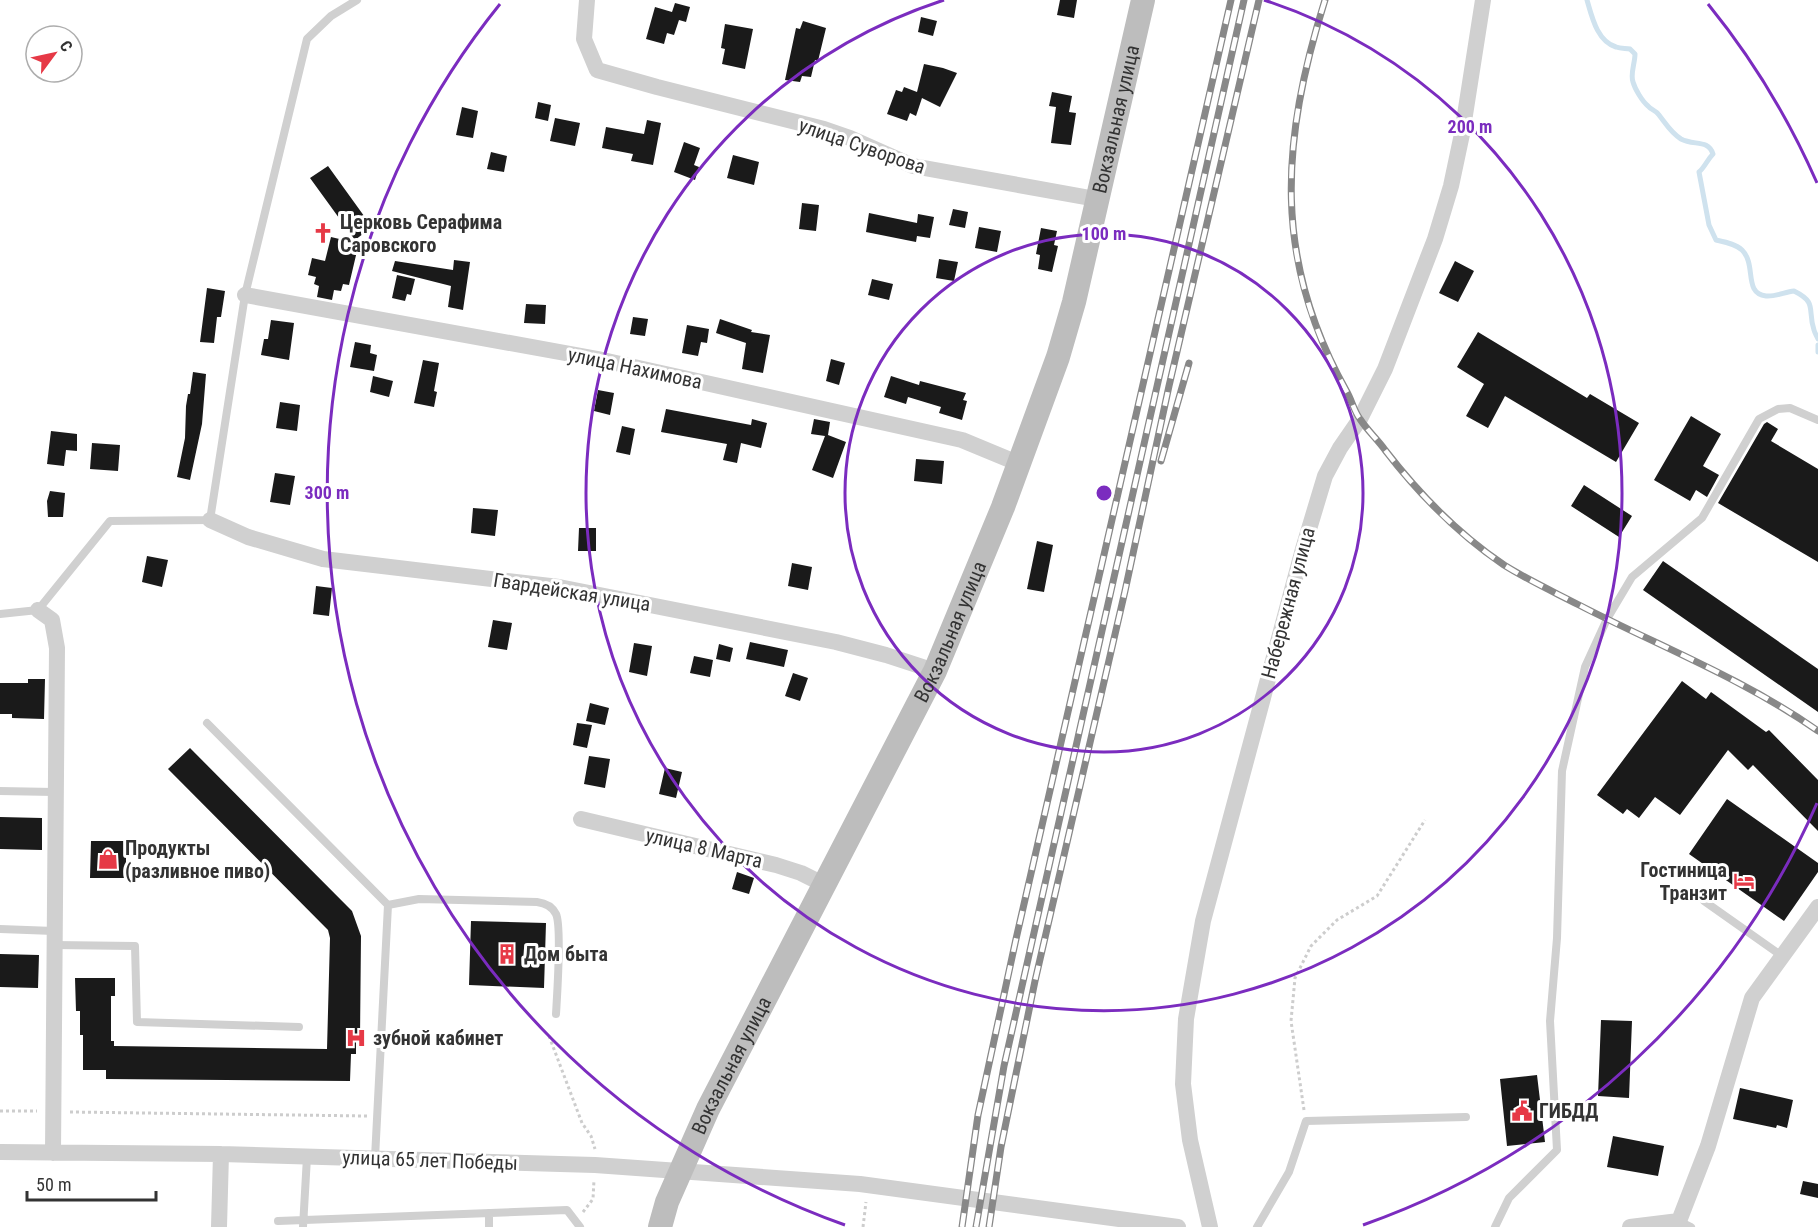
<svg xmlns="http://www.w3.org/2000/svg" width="1818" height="1227" viewBox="0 0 1818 1227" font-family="'Roboto Condensed',sans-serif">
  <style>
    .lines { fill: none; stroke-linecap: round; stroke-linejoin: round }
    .stream { stroke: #cfe2ee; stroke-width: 5 }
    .building { fill: #1a1a1a }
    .path { stroke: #cdcdcd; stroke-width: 3; stroke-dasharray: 3 3; stroke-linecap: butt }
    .lane { stroke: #d0d0d0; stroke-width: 8 }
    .street { stroke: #d0d0d0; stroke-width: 16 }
    .secondary { stroke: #bdbdbd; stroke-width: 24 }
    .rail-casing { stroke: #888; stroke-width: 7 }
    .rail { stroke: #fff; stroke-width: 4.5; stroke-dasharray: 14; stroke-linecap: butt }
    .ring { fill: none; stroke: #7b2cbf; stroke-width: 3 }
    .labels { text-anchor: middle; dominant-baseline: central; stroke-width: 6; stroke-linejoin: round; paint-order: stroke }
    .street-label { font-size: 20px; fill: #333; stroke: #fff }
    .poi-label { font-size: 20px; font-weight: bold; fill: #333; stroke: #fff; text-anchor: start }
    .centre { fill: #7b2cbf; stroke: #fff; stroke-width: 3 }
    .ring-label { font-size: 18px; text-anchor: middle; font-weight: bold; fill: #7b2cbf; stroke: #fff; stroke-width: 6; stroke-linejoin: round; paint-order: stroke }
  </style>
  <rect width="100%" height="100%" fill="#fff"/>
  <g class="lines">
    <path class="stream" d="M 1587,0 C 1592,17 1597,41 1616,47 C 1621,49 1626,48 1630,49 L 1635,54 C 1635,63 1630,74 1633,82 C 1635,89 1642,101 1648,106 C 1651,110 1656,110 1659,115 C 1666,124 1671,133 1681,139 C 1694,146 1708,139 1713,154 C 1707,160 1705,167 1699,172 L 1709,225 L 1716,240 C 1725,242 1736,244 1742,250 C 1757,265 1743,293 1766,296 C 1775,297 1785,292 1794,291 C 1818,303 1807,309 1814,330 C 1815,334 1817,336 1818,339
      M 1818,345 L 1818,352"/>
  </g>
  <path class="building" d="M 1060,0 L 1077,0 L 1074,18 L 1057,15 Z
    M 675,3 L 690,7 L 686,22 L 679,20 L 674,35 L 667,33 L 664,44 L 646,39 L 655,7 L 672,12 Z
    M 921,17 L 937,21 L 933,36 L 918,32 Z
    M 803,21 L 826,28 L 818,61 L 815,60 L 811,77 L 802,76 L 800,82 L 785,80 L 796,28 L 800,29 Z
    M 725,24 L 753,29 L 745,69 L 722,64 L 725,49 L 721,48 Z
    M 924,64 L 943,68 L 957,73 L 940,107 L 922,98 L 916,116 L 910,113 L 907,121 L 887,114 L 896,90 L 902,92 L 904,87 L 917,92 Z
    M 1052,92 L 1072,96 L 1069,112 L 1076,113 L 1071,145 L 1051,143 L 1056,107 L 1049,106 Z
    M 538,102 L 551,105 L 548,121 L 535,118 Z
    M 462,107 L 478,111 L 473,138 L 456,135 Z
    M 555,118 L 580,123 L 575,146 L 550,141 Z
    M 647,120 L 661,123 L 653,165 L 631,161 L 633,154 L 602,148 L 606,127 L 644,134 Z
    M 684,142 L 700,148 L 694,165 L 699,167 L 695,180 L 674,172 Z
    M 491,152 L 507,156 L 504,172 L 487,169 Z
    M 733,155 L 759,162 L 754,185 L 727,178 Z
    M 328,166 L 372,227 L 355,240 L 310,178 Z
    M 802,203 L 819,205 L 816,231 L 799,229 Z
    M 953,209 L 968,212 L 965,228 L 949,225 Z
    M 869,213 L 917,223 L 918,214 L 934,217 L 930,238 L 917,236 L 916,242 L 866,232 Z
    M 979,227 L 1001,231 L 997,252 L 975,248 Z
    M 1041,228 L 1057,231 L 1054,245 L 1058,246 L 1052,272 L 1038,269 L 1040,255 L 1036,254 Z
    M 331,237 L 352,242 L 343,248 L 357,251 L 349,285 L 343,284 L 341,291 L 334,290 L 332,300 L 317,297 L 319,286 L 314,284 L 316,277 L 308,275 L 312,258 L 325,261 Z
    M 939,259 L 958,262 L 954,281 L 936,278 Z
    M 454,260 L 470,262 L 463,310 L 448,307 L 451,286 L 392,271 L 395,261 L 453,270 Z
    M 1455,261 L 1474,271 L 1458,302 L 1439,293 Z
    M 397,275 L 415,279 L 411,295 L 407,294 L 405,301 L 392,298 Z
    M 872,279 L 893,284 L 889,300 L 868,295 Z
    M 207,288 L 225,291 L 221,317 L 217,317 L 214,343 L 200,342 Z
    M 526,304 L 546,305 L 545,324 L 524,323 Z
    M 633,317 L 648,319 L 645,336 L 630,334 Z
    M 720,319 L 752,330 L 751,332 L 770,335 L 763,373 L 742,369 L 746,343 L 716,333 Z
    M 271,320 L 294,323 L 289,360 L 261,355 L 264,339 L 268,339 Z
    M 687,325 L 709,329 L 707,343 L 701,342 L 698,356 L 682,353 Z
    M 1478,332 L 1587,398 L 1590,394 L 1639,423 L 1616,462 L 1505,396 L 1488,428 L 1466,416 L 1484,384 L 1457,367 Z
    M 355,342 L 371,345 L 370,353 L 377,355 L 374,371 L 350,367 Z
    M 831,359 L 845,363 L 839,385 L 826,381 Z
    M 423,360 L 439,363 L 434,391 L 437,392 L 434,407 L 414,403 Z
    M 193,372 L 206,374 L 202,424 L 190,480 L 177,477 L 185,438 L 186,406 L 188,394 L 190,394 Z
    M 373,376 L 393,381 L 389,397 L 370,392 Z
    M 891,376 L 919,385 L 920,381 L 966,393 L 963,400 L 967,401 L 962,420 L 939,413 L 941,407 L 908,397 L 906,404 L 884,397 Z
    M 598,390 L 614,393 L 610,415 L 594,411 Z
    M 280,402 L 300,405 L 297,431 L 276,428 Z
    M 666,409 L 751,425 L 752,419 L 767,423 L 761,448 L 741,443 L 737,463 L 723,460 L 727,444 L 661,432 Z
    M 1691,416 L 1721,434 L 1703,466 L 1719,475 L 1707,497 L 1696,490 L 1690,501 L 1654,480 Z
    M 814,419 L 830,422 L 828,435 L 846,442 L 833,478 L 812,470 L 825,436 L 811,434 Z
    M 1767,422 L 1778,429 L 1771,441 L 1818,469 L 1818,562 L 1718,503 L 1764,424 Z
    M 622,426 L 635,429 L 630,455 L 616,452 Z
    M 51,431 L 77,434 L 77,451 L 66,450 L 64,466 L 47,464 Z
    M 92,443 L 120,445 L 118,471 L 90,469 Z
    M 916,459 L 944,461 L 942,484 L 914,481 Z
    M 275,473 L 295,476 L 290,505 L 270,502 Z
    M 1584,485 L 1632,516 L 1619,537 L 1571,506 Z
    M 50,491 L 65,493 L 63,517 L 48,517 L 47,501 Z
    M 473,508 L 498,510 L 495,536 L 471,533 Z
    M 579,528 L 596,528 L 596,551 L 578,551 Z
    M 1037,541 L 1053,545 L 1044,592 L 1027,589 Z
    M 147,556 L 168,560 L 162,587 L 142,582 Z
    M 1663,561 L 1818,669 L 1818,712 L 1643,590 Z
    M 792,563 L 812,567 L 808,590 L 788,586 Z
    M 316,586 L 332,588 L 329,616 L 313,614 Z
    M 493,620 L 512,623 L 507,650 L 488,647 Z
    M 750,642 L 788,650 L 784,667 L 746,659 Z
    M 634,643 L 652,646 L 647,676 L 629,672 Z
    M 719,644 L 733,648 L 730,662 L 716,659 Z
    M 694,656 L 713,660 L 710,677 L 690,673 Z
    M 793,673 L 808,678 L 800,701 L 785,696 Z
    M 28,679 L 45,679 L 44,719 L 12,718 L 12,714 L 0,714 L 0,683 L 28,683 Z
    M 1682,681 L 1706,699 L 1711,692 L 1766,732 L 1769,730 L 1818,780 L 1818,831 L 1753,765 L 1748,770 L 1728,750 L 1680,815 L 1655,797 L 1639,818 L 1627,809 L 1623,814 L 1597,795 Z
    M 590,703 L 609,708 L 605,725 L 586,721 Z
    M 577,723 L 592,725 L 587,748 L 573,745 Z
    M 190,748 L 352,911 L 361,936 L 360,1038 L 356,1038 L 356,1054 L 351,1054 L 350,1081 L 106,1079 L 106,1070 L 83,1070 L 83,1035 L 80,1035 L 80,1011 L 76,1011 L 75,978 L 115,978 L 115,996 L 111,996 L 111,1041 L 114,1041 L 114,1046 L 327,1049 L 330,938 L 328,930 L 168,769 Z
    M 589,756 L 610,759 L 605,788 L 584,784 Z
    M 665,768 L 682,772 L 676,798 L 659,794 Z
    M 1727,799 L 1818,863 L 1818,872 L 1784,921 L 1689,854 Z
    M 0,817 L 42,818 L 42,850 L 0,849 Z
    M 91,841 L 126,841 L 126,878 L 90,878 Z
    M 737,872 L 754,878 L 749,894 L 732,889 Z
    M 471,921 L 546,923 L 544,988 L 469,985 Z
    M 0,954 L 39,955 L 38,988 L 0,987 Z
    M 1601,1020 L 1632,1021 L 1629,1098 L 1598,1096 Z
    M 1537,1075 L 1545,1142 L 1507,1146 L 1500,1079 Z
    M 1740,1088 L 1793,1100 L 1787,1128 L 1777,1125 L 1776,1128 L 1733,1119 Z
    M 1613,1136 L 1664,1146 L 1658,1176 L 1607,1167 Z
    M 1803,1181 L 1818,1184 L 1818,1198 L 1800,1194 Z"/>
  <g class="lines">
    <path class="path" d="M 549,1036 L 582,1123 L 591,1136 L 595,1149
      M 1304,1110 L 1291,1021 L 1295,978 L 1311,946 L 1337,920 L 1377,896 L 1425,820
      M 0,1111 L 37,1111
      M 70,1112 L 367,1116
      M 583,1212 L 593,1199 L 594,1180
      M 863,1227 L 866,1202"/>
    <path class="lane" d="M 0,614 L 38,610 L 110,521 L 210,520 L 245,295 L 307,39 L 331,16 L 357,0
      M 207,723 L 388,905 L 375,1158
      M 0,791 L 54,792
      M 1704,901 L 1782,956
      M 388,905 L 419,899 L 537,902 C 545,903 552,906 556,914 C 562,927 557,996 556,1014
      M 0,929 L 54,931
      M 54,945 L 135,946 L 137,1022 L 299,1027
      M 278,1221 L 567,1210 L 580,1227
      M 1679,1221 L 1691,1227
      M 303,1227 L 307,1157
      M 489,1227 L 489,1213
      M 1257,1227 L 1289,1172 L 1306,1121 L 1466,1117
      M 1495,1227 L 1509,1198 L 1557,1150 L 1550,1021 L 1557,938 L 1562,771 L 1585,667 L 1607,619 L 1632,577 L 1702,518 L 1759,419 L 1778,409 L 1790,408 L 1818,420"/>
    <path class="street" d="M 587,0 L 584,39 L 597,70 L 657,87 L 824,129 L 850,138 L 913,166 L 1096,199
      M 245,295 L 598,359 L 962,440 L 1020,464
      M 210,520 L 248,537 L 323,559 L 559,587 L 836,642 L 886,655 L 935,671
      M 38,610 L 52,620 L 57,648 L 53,1153
      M 581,819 L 776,865 L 801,873 L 825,885
      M 0,1152 L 221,1154 L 595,1165 L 860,1184 L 1178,1227
      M 219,1227 L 221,1154
      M 1210,1227 L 1190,1140 L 1183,1084 L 1186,1019 L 1203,921 L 1303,549 L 1325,476 L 1340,448 L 1360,419 L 1385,369 L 1435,239 L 1451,186 L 1462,134 L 1483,0
      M 1630,1227 L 1679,1221 L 1708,1146 L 1752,998 L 1818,907"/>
    <path class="secondary" id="s1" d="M 660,1227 L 667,1202 L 708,1109 L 935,671 L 1003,507 L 1058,357 L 1074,302 L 1143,0"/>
    <g class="rail-casing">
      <path id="rail" d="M 1325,0 C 1281,141 1272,259 1347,392 C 1352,401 1354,411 1360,419 C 1367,430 1378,440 1385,450 C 1419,494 1458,534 1504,565 C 1528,580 1554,592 1579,605 C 1659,646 1744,679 1818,731
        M 1161,461 L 1189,363
        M 962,1227 L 978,1115 L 1016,939 L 1231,0
        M 976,1227 L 1004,1066 L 1244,0
        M 989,1227 L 1001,1147 L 1035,981 L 1125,591 L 1169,386 L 1259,0"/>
    </g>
    <use href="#rail" class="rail"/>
  </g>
  <g class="ring">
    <circle cx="1104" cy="493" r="259"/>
    <path d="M1264 0A518 518 0 1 1 944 0"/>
    <path d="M1817 803A777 777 0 0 1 1363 1225M845 1225A777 777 0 0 1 500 4M1708 4A777 777 0 0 1 1817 183"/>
  </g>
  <defs>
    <g id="church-bare" transform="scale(1.62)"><path d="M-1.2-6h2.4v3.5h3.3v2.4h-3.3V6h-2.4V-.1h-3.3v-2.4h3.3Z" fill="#e63946" stroke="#fff" stroke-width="2.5" paint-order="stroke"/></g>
    <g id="shop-bare" transform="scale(1.62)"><path d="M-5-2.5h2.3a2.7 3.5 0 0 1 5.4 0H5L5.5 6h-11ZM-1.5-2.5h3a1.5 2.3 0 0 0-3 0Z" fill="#e63946" stroke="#fff" stroke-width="2.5" paint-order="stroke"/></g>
    <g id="hotel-bare" transform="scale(1.62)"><path d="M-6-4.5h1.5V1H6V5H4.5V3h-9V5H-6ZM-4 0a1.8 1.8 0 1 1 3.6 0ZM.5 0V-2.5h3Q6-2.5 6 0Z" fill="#e63946" stroke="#fff" stroke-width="2.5" paint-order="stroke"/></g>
    <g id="building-bare" transform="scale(1.62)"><path d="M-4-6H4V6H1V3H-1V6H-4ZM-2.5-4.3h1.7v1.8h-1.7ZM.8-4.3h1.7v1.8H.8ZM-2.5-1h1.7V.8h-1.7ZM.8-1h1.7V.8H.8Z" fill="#e63946" stroke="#fff" stroke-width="2.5" paint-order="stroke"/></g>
    <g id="hospital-bare" transform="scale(1.62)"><path d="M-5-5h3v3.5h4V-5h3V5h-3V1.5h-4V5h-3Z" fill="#e63946" stroke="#fff" stroke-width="2.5" paint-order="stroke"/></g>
    <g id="civic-bare" transform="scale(1.62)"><path d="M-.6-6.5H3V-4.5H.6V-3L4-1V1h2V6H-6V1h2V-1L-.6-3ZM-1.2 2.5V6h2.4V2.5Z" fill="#e63946" stroke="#fff" stroke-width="2.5" paint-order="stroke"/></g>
  </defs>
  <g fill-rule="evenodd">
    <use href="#church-bare" x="323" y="233"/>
    <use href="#shop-bare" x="108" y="859"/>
    <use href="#hotel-bare" x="1744" y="881"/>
    <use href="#building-bare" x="507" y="954"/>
    <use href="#hospital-bare" x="356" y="1038"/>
    <use href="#civic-bare" x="1522" y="1111"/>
  </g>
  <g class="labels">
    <g class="street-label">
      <text stroke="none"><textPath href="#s1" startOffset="1203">Вокзальная улица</textPath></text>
      <text transform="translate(862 146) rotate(19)">улица Суворова</text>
      <text transform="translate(635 368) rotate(12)">улица Нахимова</text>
      <text transform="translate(572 592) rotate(9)">Гвардейская улица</text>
      <text transform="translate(1288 603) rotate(-75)">Набережная улица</text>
      <text stroke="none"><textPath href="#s1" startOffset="663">Вокзальная улица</textPath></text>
      <text transform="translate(704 848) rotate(13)">улица 8 Марта</text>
      <text stroke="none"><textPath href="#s1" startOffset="177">Вокзальная улица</textPath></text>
      <text transform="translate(430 1160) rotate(2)">улица 65 лет Победы</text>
    </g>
    <g class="poi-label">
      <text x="340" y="222">Церковь Серафима<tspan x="340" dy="23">Саровского</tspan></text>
      <text x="125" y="848">Продукты<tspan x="125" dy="23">(разливное пиво)</tspan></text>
      <text x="1727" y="870" text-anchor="end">Гостиница<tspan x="1727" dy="23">Транзит</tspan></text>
      <text x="524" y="954">Дом быта</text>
      <text x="373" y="1038">зубной кабинет</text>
      <text x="1539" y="1111">ГИБДД</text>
    </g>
  </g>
  <circle cx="1104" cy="493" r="9" class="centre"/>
  <g class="ring-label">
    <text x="1470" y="133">200 m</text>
    <text x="1104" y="240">100 m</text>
    <text x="327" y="499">300 m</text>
  </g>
  <g transform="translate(54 54) rotate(57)"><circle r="28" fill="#ffffff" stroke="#adadad" stroke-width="1.5"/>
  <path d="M0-4.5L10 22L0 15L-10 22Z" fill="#e63946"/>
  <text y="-9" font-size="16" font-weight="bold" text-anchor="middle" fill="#333333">С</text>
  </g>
  <path d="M27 1191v9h129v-9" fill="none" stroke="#333333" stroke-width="3"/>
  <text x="36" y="1191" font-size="18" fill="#333333" stroke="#ffffff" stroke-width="4.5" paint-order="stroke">50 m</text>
</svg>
